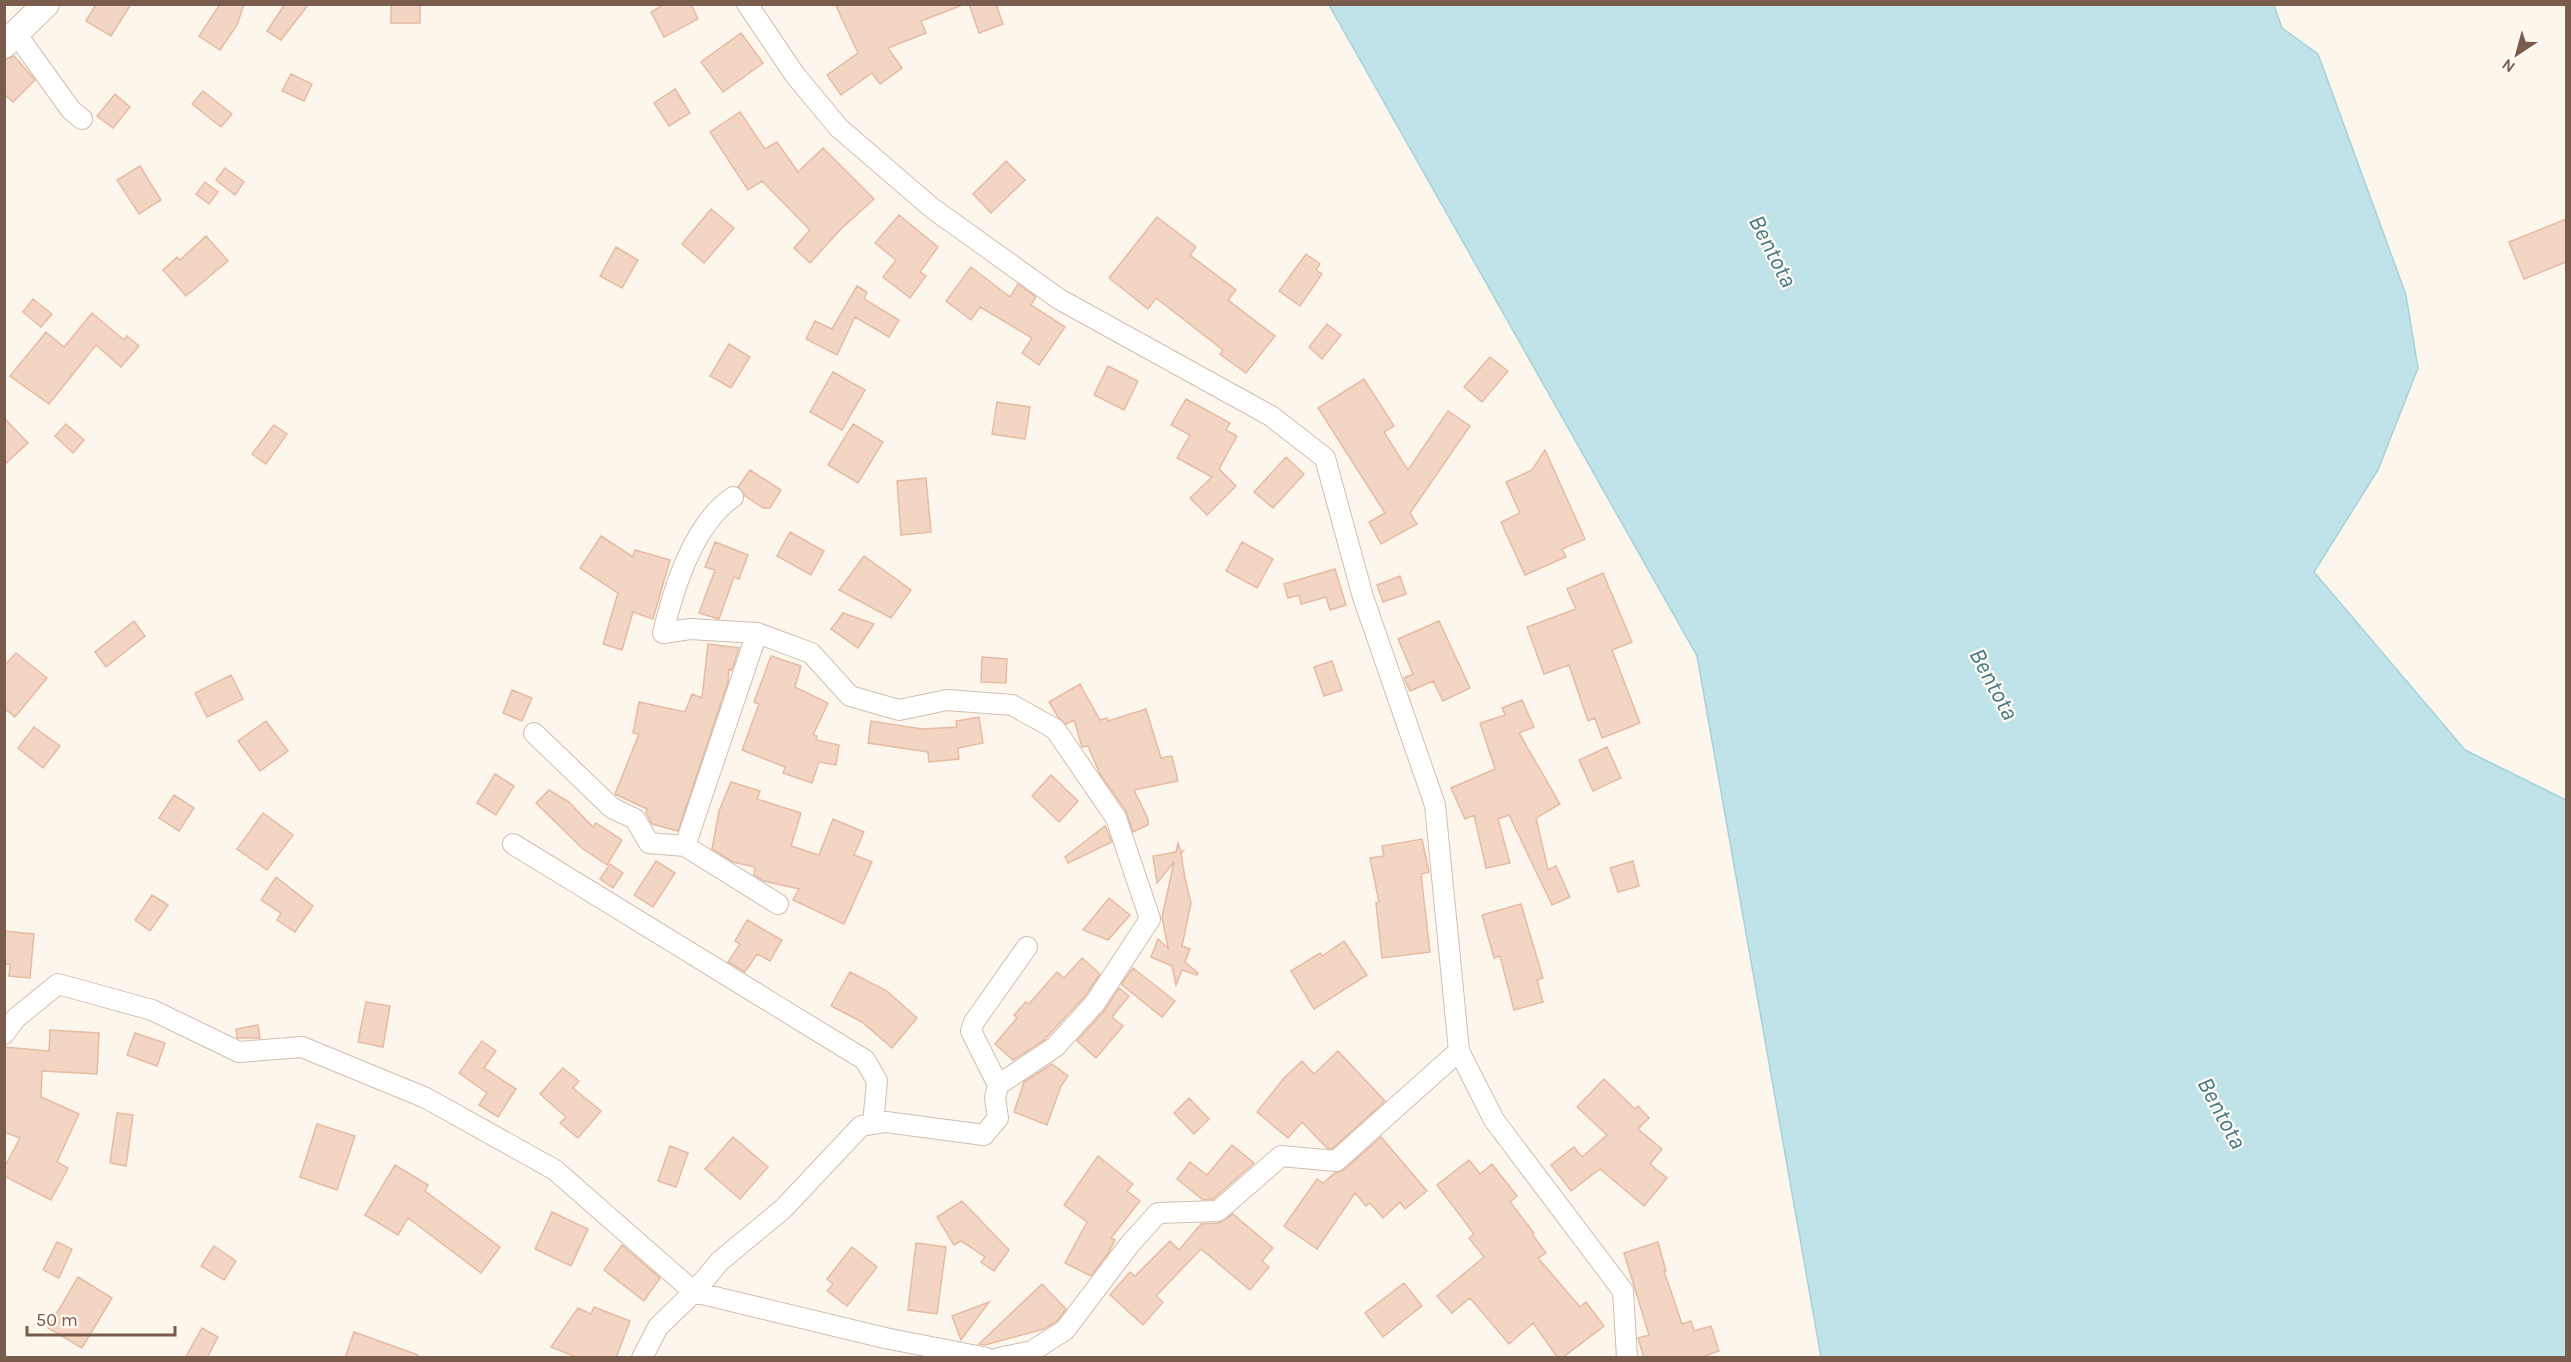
<svg xmlns="http://www.w3.org/2000/svg" width="2571" height="1362" viewBox="0 0 2571 1362" font-family="Karla,sans-serif">
  <style>
    .water { fill: #bfe3e8; stroke: #a5d3da; stroke-width: 1.5 }
    .building { fill: #f3d5c3; stroke: #e6bba3; stroke-width: 1.5 }
    .lines { fill: none; stroke-linecap: round; stroke-linejoin: round }
    .minor-casing { stroke: #d1beb0; stroke-width: 22 }
    .tertiary-casing { stroke: #d1beb0; stroke-width: 28 }
    .minor { stroke: #fff; stroke-width: 20 }
    .tertiary { stroke: #fff; stroke-width: 26 }
    .labels { text-anchor: middle; dominant-baseline: central; stroke-width: 4.5; stroke-linejoin: round; paint-order: stroke }
    .water-label { font-size: 24px; font-style: italic; fill: #437c86; stroke: #fffaf3 }
  </style>
  <rect width="100%" height="100%" fill="#fdf6ec"/>
  <path class="water" d="M 1329,5 L 2274,5 L 2282,28 L 2318,54 L 2406,295 L 2418,368 L 2378,470 L 2314,572 L 2465,750 L 2566,800 L 2566,1357 L 1821,1357 L 1697,656 Z"/>
  <path class="building" d="M 96,4 L 131,4 L 111,36 L 86,21 Z
    M 220,4 L 244,4 L 237,25 L 220,50 L 199,36 Z
    M 285,4 L 309,4 L 281,40 L 267,31 Z
    M 391,4 L 420,4 L 420,23 L 391,23 Z
    M 665,4 L 691,4 L 698,19 L 664,37 L 651,12 Z
    M 835,4 L 959,4 L 960,6 L 921,21 L 926,33 L 888,48 L 902,68 L 880,84 L 872,73 L 841,95 L 827,75 L 858,53 Z
    M 969,4 L 996,4 L 1003,24 L 979,33 Z
    M 741,33 L 763,63 L 723,92 L 701,62 Z
    M 14,56 L 35,80 L 13,102 L 4,94 L 4,60 Z
    M 291,74 L 312,84 L 304,101 L 282,91 Z
    M 675,89 L 690,113 L 669,126 L 654,103 Z
    M 203,91 L 232,114 L 221,127 L 192,104 Z
    M 115,94 L 130,107 L 113,128 L 97,116 Z
    M 740,112 L 765,149 L 777,142 L 798,172 L 823,148 L 874,199 L 840,230 L 810,263 L 794,248 L 810,230 L 762,181 L 748,190 L 710,132 Z
    M 1006,161 L 1025,180 L 991,213 L 973,194 Z
    M 140,166 L 161,200 L 139,214 L 117,180 Z
    M 225,168 L 244,182 L 235,195 L 216,180 Z
    M 205,182 L 218,192 L 209,204 L 196,194 Z
    M 711,209 L 734,228 L 704,263 L 682,244 Z
    M 899,215 L 938,247 L 920,272 L 926,276 L 910,298 L 883,277 L 896,260 L 875,243 Z
    M 1157,217 L 1196,247 L 1190,255 L 1236,290 L 1228,300 L 1275,336 L 1246,373 L 1220,354 L 1223,350 L 1156,298 L 1148,309 L 1109,278 Z
    M 2566,219 L 2566,262 L 2524,279 L 2509,242 Z
    M 206,236 L 228,261 L 186,296 L 163,270 L 177,257 L 180,260 Z
    M 616,247 L 638,260 L 622,288 L 600,276 Z
    M 1306,254 L 1320,264 L 1316,270 L 1322,274 L 1300,306 L 1279,291 Z
    M 971,267 L 1010,297 L 1018,284 L 1036,297 L 1031,305 L 1065,327 L 1039,365 L 1022,353 L 1032,338 L 980,307 L 971,320 L 946,301 Z
    M 857,286 L 867,292 L 864,299 L 899,320 L 889,337 L 855,317 L 837,355 L 806,339 L 815,321 L 832,329 Z
    M 33,299 L 52,314 L 41,327 L 23,312 Z
    M 92,313 L 124,340 L 127,336 L 139,346 L 121,367 L 96,345 L 49,404 L 10,376 L 46,332 L 64,347 Z
    M 1327,324 L 1341,335 L 1322,359 L 1309,347 Z
    M 729,344 L 750,357 L 731,388 L 710,376 Z
    M 1490,357 L 1508,371 L 1482,402 L 1464,387 Z
    M 1108,366 L 1138,381 L 1124,410 L 1094,395 Z
    M 833,372 L 865,390 L 842,430 L 810,412 Z
    M 1364,379 L 1394,426 L 1384,432 L 1408,470 L 1448,411 L 1470,426 L 1410,513 L 1417,524 L 1381,544 L 1369,522 L 1385,513 L 1318,408 Z
    M 1186,399 L 1230,423 L 1226,430 L 1237,436 L 1219,469 L 1236,486 L 1207,515 L 1190,498 L 1212,477 L 1177,458 L 1190,435 L 1171,425 Z
    M 997,402 L 1030,407 L 1025,439 L 992,434 Z
    M 4,418 L 28,443 L 4,465 Z
    M 66,424 L 84,440 L 73,453 L 55,436 Z
    M 853,424 L 883,442 L 858,483 L 828,465 Z
    M 274,425 L 287,434 L 266,464 L 252,454 Z
    M 1545,450 L 1585,539 L 1562,549 L 1566,557 L 1525,575 L 1501,522 L 1520,513 L 1506,482 L 1532,470 Z
    M 1286,457 L 1304,474 L 1273,508 L 1254,492 Z
    M 750,470 L 781,490 L 770,508 L 763,508 L 745,496 L 738,487 Z
    M 926,478 L 931,532 L 901,535 L 897,481 Z
    M 790,532 L 824,551 L 811,575 L 777,556 Z
    M 601,536 L 633,557 L 635,550 L 670,560 L 653,619 L 633,612 L 622,650 L 603,644 L 618,593 L 580,568 Z
    M 715,542 L 748,555 L 739,579 L 734,577 L 719,619 L 699,613 L 715,570 L 705,567 Z
    M 1242,542 L 1273,559 L 1257,588 L 1226,571 Z
    M 864,556 L 911,590 L 891,618 L 839,590 Z
    M 1335,569 L 1346,605 L 1330,610 L 1326,597 L 1301,604 L 1299,595 L 1288,598 L 1284,584 Z
    M 1603,573 L 1632,642 L 1612,650 L 1640,723 L 1602,738 L 1595,718 L 1588,721 L 1569,665 L 1544,674 L 1527,627 L 1576,609 L 1567,589 Z
    M 1400,576 L 1406,594 L 1383,602 L 1377,585 Z
    M 843,613 L 874,624 L 858,648 L 831,629 Z
    M 134,621 L 145,636 L 106,667 L 95,652 Z
    M 1439,621 L 1470,688 L 1443,701 L 1433,681 L 1410,691 L 1404,678 L 1413,674 L 1398,639 Z
    M 708,644 L 739,648 L 732,670 L 729,669 L 728,682 L 678,831 L 652,824 L 646,813 L 647,809 L 615,794 L 639,734 L 633,733 L 639,702 L 685,712 L 692,694 L 702,698 Z
    M 16,653 L 47,678 L 15,717 L 4,708 L 4,666 Z
    M 771,656 L 801,666 L 795,687 L 828,703 L 813,735 L 817,736 L 816,740 L 839,745 L 836,765 L 819,762 L 812,783 L 783,773 L 785,767 L 742,750 L 759,704 L 754,702 Z
    M 982,657 L 1007,659 L 1006,683 L 981,682 Z
    M 1332,661 L 1342,690 L 1324,696 L 1314,667 Z
    M 231,675 L 243,699 L 207,717 L 195,693 Z
    M 1080,684 L 1100,720 L 1107,718 L 1108,721 L 1146,709 L 1161,758 L 1172,756 L 1178,781 L 1134,790 L 1148,819 L 1148,825 L 1133,832 L 1126,811 L 1100,774 L 1088,746 L 1082,747 L 1074,720 L 1066,724 L 1058,717 L 1049,702 Z
    M 512,690 L 532,698 L 522,721 L 503,713 Z
    M 1522,700 L 1534,727 L 1519,733 L 1560,804 L 1536,818 L 1548,870 L 1556,866 L 1570,897 L 1552,905 L 1509,815 L 1498,819 L 1510,863 L 1486,868 L 1474,815 L 1465,819 L 1451,788 L 1495,769 L 1480,723 L 1505,715 L 1502,708 Z
    M 979,717 L 983,743 L 958,748 L 959,759 L 929,762 L 928,752 L 868,743 L 871,721 L 922,729 L 957,727 L 956,721 Z
    M 266,721 L 288,751 L 260,771 L 238,741 Z
    M 34,727 L 60,746 L 43,768 L 18,748 Z
    M 1607,747 L 1621,778 L 1593,791 L 1579,760 Z
    M 495,774 L 514,786 L 496,815 L 477,803 Z
    M 1051,775 L 1078,801 L 1059,822 L 1032,796 Z
    M 731,782 L 760,791 L 757,799 L 801,813 L 791,846 L 819,855 L 833,819 L 864,832 L 854,855 L 872,862 L 844,924 L 793,900 L 799,889 L 764,881 L 754,875 L 755,867 L 733,862 L 712,849 L 719,811 Z
    M 549,790 L 569,802 L 593,827 L 596,823 L 622,840 L 607,865 L 583,849 L 536,803 Z
    M 174,795 L 194,808 L 179,831 L 159,818 Z
    M 263,813 L 293,835 L 267,870 L 237,849 Z
    M 1105,826 L 1112,842 L 1068,863 L 1065,857 Z
    M 1422,839 L 1429,872 L 1421,874 L 1430,952 L 1382,958 L 1376,903 L 1379,902 L 1370,858 L 1384,856 L 1382,846 Z
    M 1178,843 L 1181,852 L 1183,851 L 1181,854 L 1185,878 L 1191,903 L 1182,946 L 1190,949 L 1185,962 L 1198,973 L 1197,975 L 1182,970 L 1176,985 L 1172,966 L 1151,957 L 1158,939 L 1168,948 L 1162,917 L 1174,862 L 1157,883 L 1153,856 L 1176,852 Z
    M 656,861 L 675,873 L 653,907 L 634,895 Z
    M 1633,861 L 1639,886 L 1618,892 L 1610,868 Z
    M 610,864 L 623,873 L 613,888 L 600,879 Z
    M 276,877 L 313,906 L 295,932 L 277,920 L 281,913 L 261,900 Z
    M 152,895 L 168,905 L 150,931 L 135,920 Z
    M 1109,898 L 1130,915 L 1108,940 L 1083,930 Z
    M 1521,904 L 1543,978 L 1537,980 L 1543,1002 L 1514,1010 L 1500,956 L 1494,958 L 1482,915 Z
    M 747,920 L 782,940 L 770,961 L 757,954 L 745,972 L 728,962 L 740,944 L 735,941 Z
    M 4,931 L 34,934 L 30,978 L 9,976 L 10,964 L 4,964 Z
    M 1344,941 L 1367,975 L 1314,1009 L 1291,971 L 1320,953 L 1322,956 Z
    M 1082,958 L 1100,974 L 1085,996 L 1043,1041 L 1013,1060 L 995,1044 L 1017,1018 L 1014,1015 L 1026,1002 L 1029,1004 L 1057,972 L 1064,978 Z
    M 1133,968 L 1175,1001 L 1162,1017 L 1121,984 Z
    M 850,972 L 887,991 L 917,1018 L 892,1048 L 862,1022 L 831,1006 Z
    M 1119,988 L 1129,996 L 1112,1017 L 1123,1026 L 1096,1058 L 1077,1041 L 1104,1011 Z
    M 366,1002 L 390,1006 L 383,1047 L 358,1042 Z
    M 258,1025 L 260,1038 L 237,1038 L 236,1029 Z
    M 50,1030 L 99,1033 L 97,1074 L 42,1071 L 41,1097 L 79,1114 L 57,1162 L 68,1168 L 51,1200 L 4,1176 L 4,1168 L 20,1138 L 4,1132 L 4,1047 L 49,1051 Z
    M 135,1033 L 165,1043 L 157,1066 L 127,1055 Z
    M 482,1041 L 496,1051 L 484,1068 L 516,1089 L 498,1117 L 479,1105 L 487,1093 L 459,1073 Z
    M 1338,1051 L 1385,1101 L 1332,1149 L 1327,1148 L 1302,1122 L 1288,1138 L 1257,1112 L 1284,1078 L 1302,1061 L 1314,1074 Z
    M 1052,1064 L 1068,1076 L 1061,1086 L 1047,1125 L 1014,1112 L 1024,1082 Z
    M 563,1068 L 579,1081 L 573,1088 L 601,1111 L 578,1138 L 560,1123 L 566,1117 L 540,1094 Z
    M 1604,1079 L 1635,1109 L 1638,1106 L 1649,1118 L 1638,1129 L 1662,1149 L 1650,1164 L 1667,1178 L 1644,1206 L 1600,1169 L 1571,1191 L 1551,1165 L 1574,1147 L 1582,1157 L 1607,1135 L 1577,1107 Z
    M 1189,1098 L 1209,1119 L 1194,1134 L 1174,1113 Z
    M 117,1113 L 133,1115 L 126,1166 L 110,1163 Z
    M 317,1124 L 355,1136 L 337,1190 L 300,1177 Z
    M 733,1137 L 768,1167 L 740,1199 L 705,1169 Z
    M 1381,1137 L 1427,1191 L 1405,1209 L 1400,1202 L 1383,1218 L 1370,1203 L 1366,1206 L 1355,1193 L 1317,1249 L 1284,1226 L 1317,1179 L 1323,1183 L 1335,1173 L 1344,1170 Z
    M 1232,1145 L 1254,1163 L 1213,1199 L 1203,1200 L 1177,1179 L 1190,1162 L 1207,1175 Z
    M 670,1146 L 688,1153 L 676,1187 L 658,1181 Z
    M 1098,1156 L 1133,1184 L 1127,1191 L 1140,1201 L 1111,1238 L 1115,1240 L 1109,1252 L 1091,1276 L 1065,1263 L 1087,1222 L 1064,1205 Z
    M 1469,1160 L 1480,1174 L 1492,1164 L 1517,1196 L 1510,1202 L 1534,1233 L 1532,1234 L 1546,1253 L 1538,1258 L 1580,1307 L 1586,1302 L 1604,1326 L 1562,1358 L 1558,1358 L 1533,1323 L 1509,1344 L 1470,1298 L 1452,1313 L 1437,1296 L 1484,1257 L 1469,1238 L 1474,1234 L 1437,1185 Z
    M 395,1165 L 428,1185 L 425,1191 L 500,1247 L 481,1273 L 408,1218 L 398,1235 L 365,1215 Z
    M 962,1201 L 1009,1250 L 994,1271 L 981,1262 L 985,1257 L 961,1241 L 954,1245 L 937,1217 Z
    M 552,1212 L 588,1229 L 571,1266 L 535,1249 Z
    M 1233,1214 L 1273,1248 L 1262,1261 L 1269,1267 L 1250,1290 L 1201,1249 L 1156,1296 L 1163,1302 L 1143,1325 L 1110,1295 L 1130,1272 L 1135,1276 L 1170,1241 L 1179,1250 L 1201,1224 L 1219,1223 Z
    M 57,1242 L 72,1249 L 59,1278 L 43,1270 Z
    M 1658,1242 L 1666,1271 L 1664,1271 L 1682,1324 L 1691,1321 L 1694,1331 L 1711,1326 L 1719,1351 L 1699,1358 L 1644,1358 L 1638,1338 L 1649,1335 L 1624,1253 Z
    M 916,1243 L 946,1247 L 937,1314 L 908,1310 Z
    M 622,1245 L 660,1278 L 644,1301 L 604,1270 Z
    M 214,1246 L 236,1261 L 224,1280 L 201,1266 Z
    M 852,1247 L 877,1267 L 847,1306 L 827,1291 L 833,1284 L 827,1279 Z
    M 78,1277 L 112,1298 L 82,1348 L 48,1328 Z
    M 1404,1283 L 1422,1306 L 1383,1337 L 1365,1313 Z
    M 1042,1284 L 1066,1309 L 1057,1321 L 1044,1329 L 985,1345 L 979,1344 Z
    M 989,1302 L 961,1340 L 952,1316 Z
    M 594,1307 L 630,1321 L 616,1358 L 578,1358 L 551,1347 L 578,1308 L 591,1314 Z
    M 202,1328 L 218,1337 L 207,1358 L 185,1358 Z
    M 354,1332 L 418,1355 L 417,1358 L 345,1358 Z"/>
  <g class="lines">
    <g class="minor-casing">
      <path id="minor" d="M 747,4 L 795,75 L 839,128 L 932,208 L 1059,299 L 1271,416 L 1325,458 L 1363,597 L 1435,805 L 1459,1051 L 1494,1120 L 1623,1291 L 1627,1358
        M 17,35 L 71,110 L 82,119
        M 733,497 C 693,525 674,587 663,633 L 690,629 L 757,633
        M 534,733 L 612,808 L 635,819 L 649,843 L 685,846 L 778,904
        M 513,844 L 865,1060 L 877,1081 L 873,1124
        M 685,846 L 757,633 L 811,653 L 850,696 L 899,710 L 947,700 L 1012,705 L 1055,729 L 1116,818 L 1150,919 L 1095,1003 L 1055,1047 L 998,1085
        M 4,1034 L 16,1018 L 58,984 L 152,1010 L 239,1052 L 302,1047 L 426,1098 L 555,1170 L 694,1292 L 720,1261 L 783,1209 L 861,1126 L 886,1122 L 984,1135 L 998,1118 L 995,1098 L 998,1085 L 971,1031 L 974,1022 L 1027,947
        M 642,1358 L 658,1327 L 694,1292 L 885,1338 L 987,1358
        M 999,1358 L 1032,1351 L 1065,1330 L 1130,1244 L 1158,1213 L 1218,1211 L 1281,1156 L 1336,1161 L 1459,1051"/>
    </g>
    <g class="tertiary-casing">
      <path id="tertiary" d="M 4,45 L 46,4"/>
    </g>
    <use href="#minor" class="minor"/>
    <use href="#tertiary" class="tertiary"/>
  </g>
  <g class="labels">
    <g class="water-label">
      <text transform="translate(1773 251) rotate(63)">Bentota</text>
      <text transform="translate(1994 684) rotate(62)">Bentota</text>
      <text transform="translate(2222 1113) rotate(62)">Bentota</text>
    </g>
  </g>
  <rect width="2571" height="1362" fill="none" stroke="#7a5c4d" stroke-width="12"/>
  <g transform="translate(2517 54) rotate(216)" stroke="#fffaf3" stroke-width="4.5" paint-order="stroke">
  <path d="M0-4.5L10 22L0 15L-10 22Z" fill="#7a5c4d"/>
  <text y="-9" font-size="16" font-weight="bold" text-anchor="middle" fill="#7a5c4d">N</text>
  </g>
  <path d="M27 1326v9h148v-9" fill="none" stroke="#7a5c4d" stroke-width="3"/>
  <text x="36" y="1326" font-size="18" fill="#7a5c4d" stroke="#fffaf3" stroke-width="4.5" paint-order="stroke">50 m</text>
</svg>
